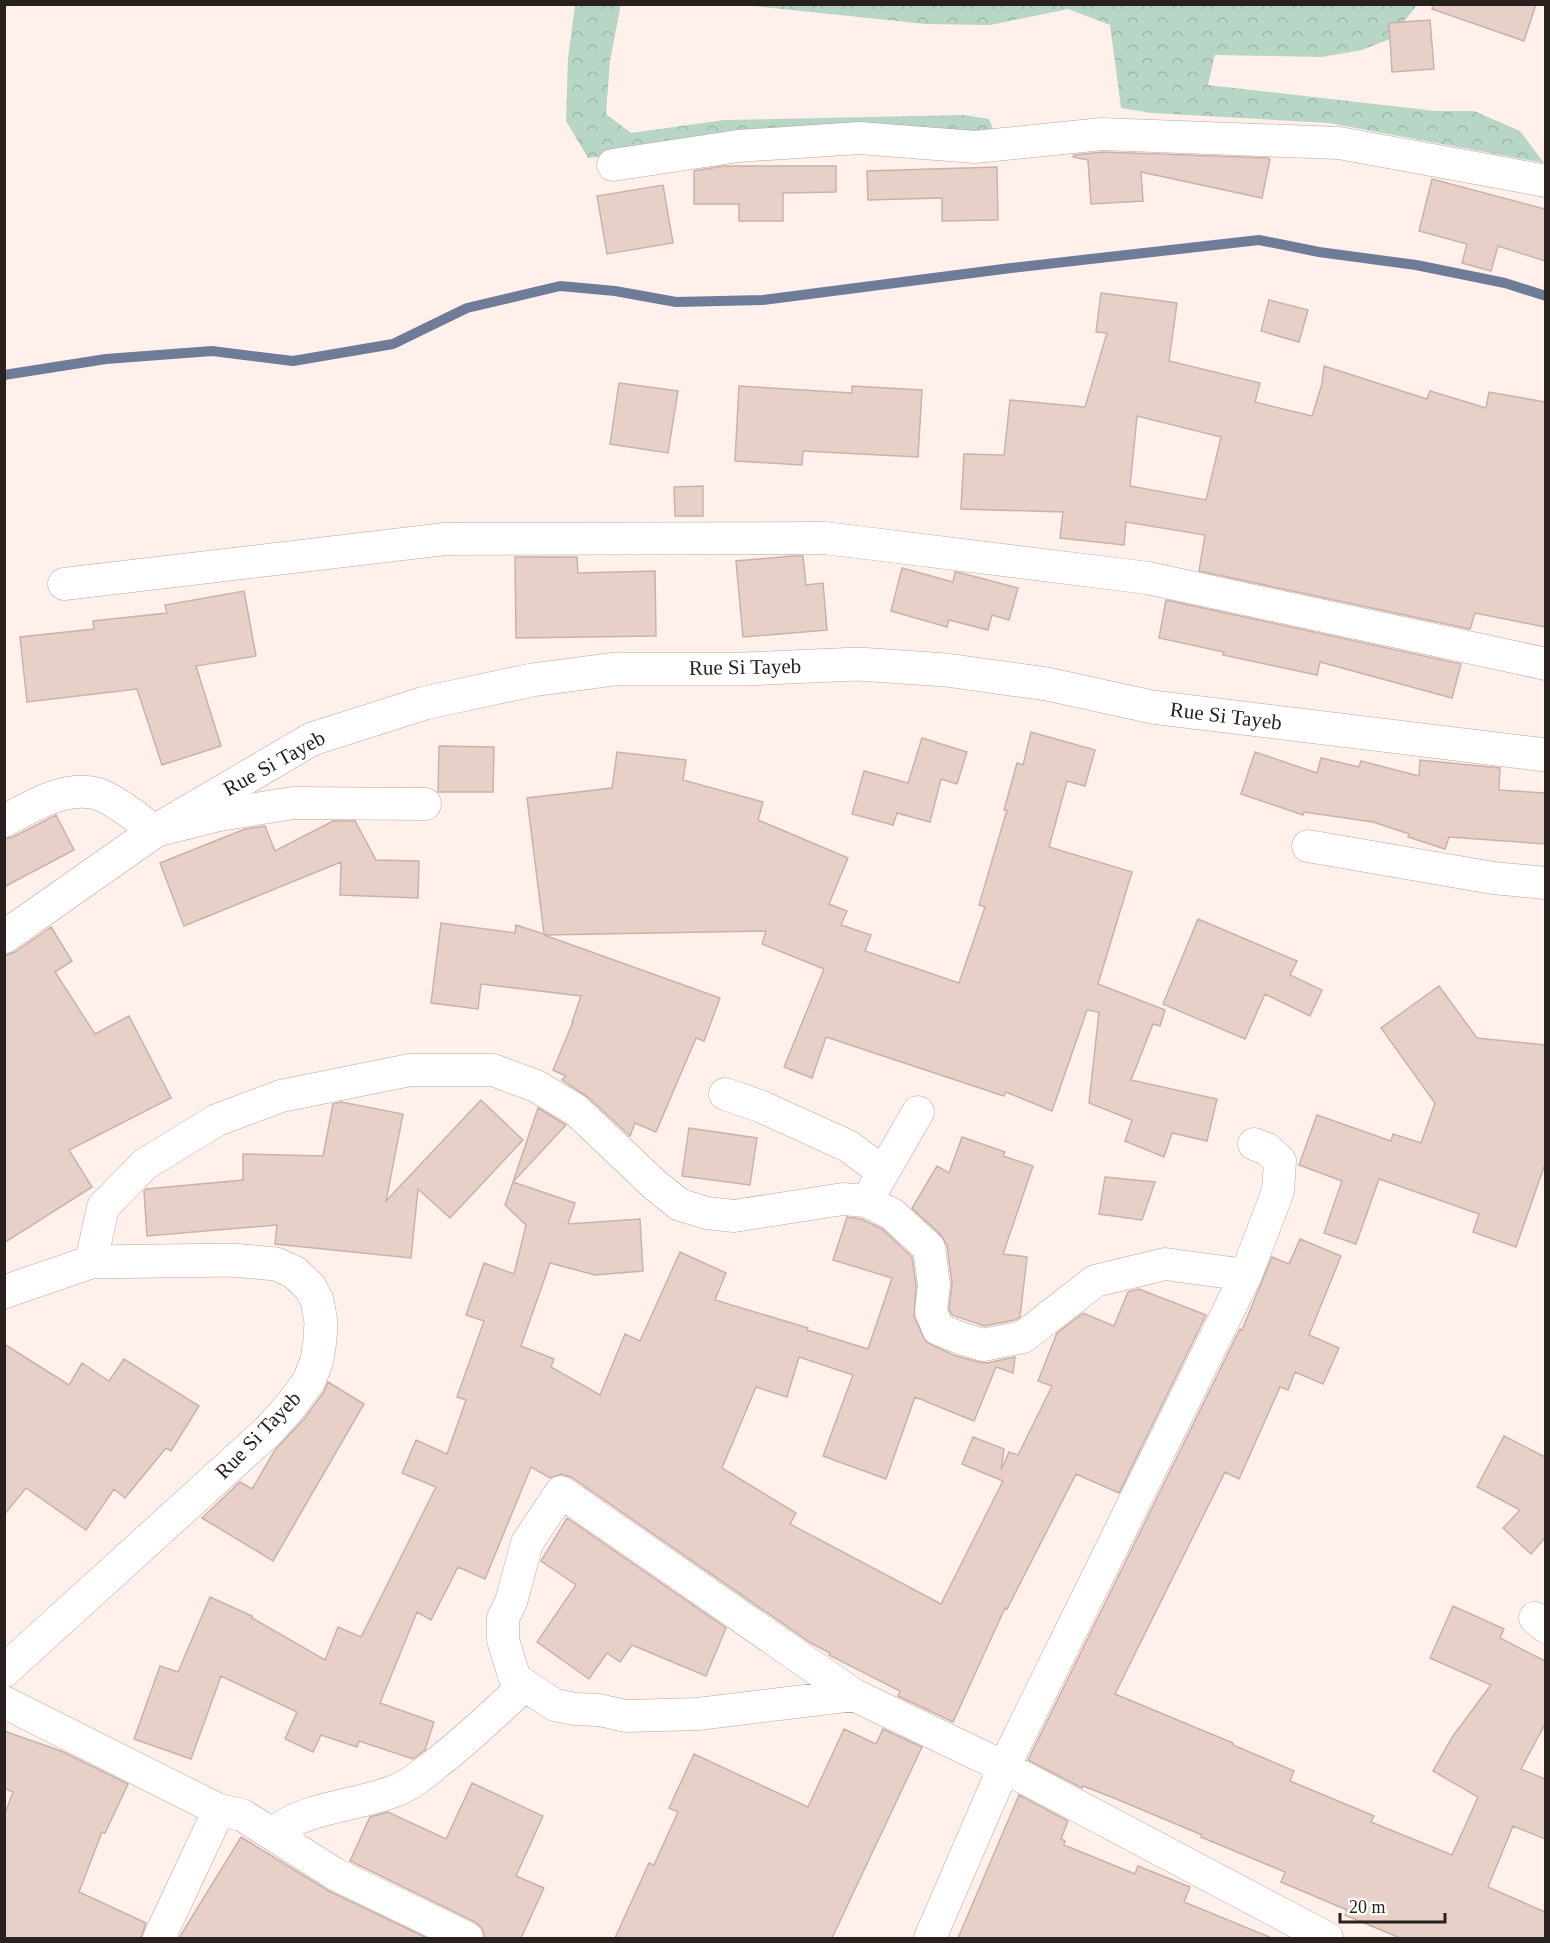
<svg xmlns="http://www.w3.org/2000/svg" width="1550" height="1943" viewBox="0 0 1550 1943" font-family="'Times New Roman',serif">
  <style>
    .forest { fill: url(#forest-crowns) }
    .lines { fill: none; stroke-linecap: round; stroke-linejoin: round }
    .stream { stroke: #6f7c97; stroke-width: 10 }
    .building { fill: #e7d0c7; stroke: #c9b2a9; stroke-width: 1.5; fill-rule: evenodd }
    .minor-casing { stroke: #baa49b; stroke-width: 33 }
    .secondary-casing { stroke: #baa49b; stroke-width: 34 }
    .minor { stroke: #fff; stroke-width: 32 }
    .secondary { stroke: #fff; stroke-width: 33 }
    .labels { text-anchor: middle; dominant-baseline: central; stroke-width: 4.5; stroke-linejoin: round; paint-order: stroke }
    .street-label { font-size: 21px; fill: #29211d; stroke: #fff }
  </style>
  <defs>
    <pattern id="forest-crowns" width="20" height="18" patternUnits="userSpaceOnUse" patternTransform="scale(1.5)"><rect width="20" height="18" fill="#b7d6c6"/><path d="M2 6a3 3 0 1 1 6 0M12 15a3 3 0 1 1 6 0" fill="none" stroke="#9db7aa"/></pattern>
  </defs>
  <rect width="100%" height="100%" fill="#fff0eb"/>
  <path class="forest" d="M 621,4 L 610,61 L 606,114 L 631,133 L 724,120 L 964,115 L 989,119 L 994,131 L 732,139 L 588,158 L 566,121 L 568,58 L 575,5 Z
    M 744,5 L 1417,5 L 1390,39 L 1362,50 L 1322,57 L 1215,55 L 1208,85 L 1436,111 L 1474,111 L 1520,131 L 1544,163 L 1329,123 L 1152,113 L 1121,108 L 1110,25 L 1068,9 L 990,25 L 926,24 Z"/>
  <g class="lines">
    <path class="stream" d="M 4,375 L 106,359 L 212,351 L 293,361 L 393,344 L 467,308 L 560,286 L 615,291 L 676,302 L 763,300 L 1011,268 L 1259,240 L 1319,252 L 1416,265 L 1505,283 L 1546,296"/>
  </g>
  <path class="building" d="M 1433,4 L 1536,4 L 1524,41 L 1432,9 Z
    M 1430,20 L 1434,69 L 1392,72 L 1389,23 Z
    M 1103,152 L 1268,158 L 1270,159 L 1262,198 L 1141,172 L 1143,201 L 1091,204 L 1088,160 L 1073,157 L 1074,155 Z
    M 724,166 L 836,166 L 836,192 L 783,193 L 783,221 L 739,221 L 739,204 L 694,204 L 694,171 Z
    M 997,167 L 998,220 L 942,221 L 942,198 L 868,200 L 867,171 Z
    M 1432,179 L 1545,209 L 1545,261 L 1498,246 L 1491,271 L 1462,263 L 1467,244 L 1419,231 Z
    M 663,185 L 673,243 L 607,254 L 597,196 Z
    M 1101,293 L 1177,303 L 1169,361 L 1260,383 L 1255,402 L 1312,416 L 1322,384 L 1324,366 L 1427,399 L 1430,391 L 1486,408 L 1489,392 L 1545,402 L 1545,627 L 1475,613 L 1470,629 L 1199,571 L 1205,535 L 1126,522 L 1124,545 L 1060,538 L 1063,512 L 961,509 L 964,454 L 1004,455 L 1010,400 L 1085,407 L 1107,333 L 1096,332 ZM 1137,416 L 1221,437 L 1206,500 L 1130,486 Z
    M 1269,300 L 1308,310 L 1299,342 L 1261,331 Z
    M 619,383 L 678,391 L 668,453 L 610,444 Z
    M 739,386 L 852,393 L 852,386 L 922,390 L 918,457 L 803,451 L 802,465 L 735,461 Z
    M 703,486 L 703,516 L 675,516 L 674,487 Z
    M 792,556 L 803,556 L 806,585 L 823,583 L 827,630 L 743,637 L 736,561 Z
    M 515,557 L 577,557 L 578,573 L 655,571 L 656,636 L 516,638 Z
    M 902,568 L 953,582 L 955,572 L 961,573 L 1018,588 L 1009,620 L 992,615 L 988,630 L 949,620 L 947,627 L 891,611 Z
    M 244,591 L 256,656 L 196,666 L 221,746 L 162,765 L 137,689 L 27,702 L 20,637 L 94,629 L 93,621 L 167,613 L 165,605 Z
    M 1166,600 L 1461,664 L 1452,698 L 1320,662 L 1317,675 L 1223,655 L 1224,652 L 1159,638 Z
    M 1031,732 L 1095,750 L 1085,786 L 1067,781 L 1049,847 L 1132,872 L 1098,984 L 1165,1010 L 1160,1026 L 1153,1024 L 1131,1080 L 1217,1099 L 1207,1141 L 1172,1133 L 1164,1157 L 1125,1141 L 1132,1120 L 1089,1103 L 1099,1012 L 1087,1010 L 1052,1111 L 1006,1092 L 1004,1096 L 826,1037 L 812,1078 L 784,1067 L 824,969 L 762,944 L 766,931 L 544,935 L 720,998 L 704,1041 L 696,1038 L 656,1132 L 635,1123 L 630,1136 L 588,1097 L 562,1080 L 566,1076 L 553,1070 L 573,1022 L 572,1022 L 581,996 L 481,984 L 478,1009 L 431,1003 L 441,923 L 515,933 L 516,925 L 544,934 L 527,798 L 612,788 L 617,752 L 686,760 L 683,780 L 763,802 L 758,820 L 848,858 L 829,904 L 847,911 L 841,925 L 871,935 L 865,951 L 959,983 L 985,907 L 979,905 L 1007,810 L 1004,810 L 1017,763 L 1023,765 Z
    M 922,738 L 967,752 L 957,784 L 941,779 L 930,822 L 897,813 L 893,825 L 852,814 L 864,771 L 908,783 Z
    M 439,746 L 494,747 L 493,792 L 438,792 Z
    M 1255,752 L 1317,773 L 1321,758 L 1359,767 L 1361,761 L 1419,776 L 1420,760 L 1500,768 L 1499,790 L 1545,793 L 1545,844 L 1449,837 L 1445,849 L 1408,837 L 1409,834 L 1373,822 L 1304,812 L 1303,815 L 1241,794 Z
    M 56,815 L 74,850 L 4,887 L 4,839 L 13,837 Z
    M 333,821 L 355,821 L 376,860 L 419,861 L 418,898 L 340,895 L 341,862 L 184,926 L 160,863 L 245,829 L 265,826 L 275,851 Z
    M 1198,919 L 1297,961 L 1290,975 L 1322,990 L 1310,1016 L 1265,994 L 1245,1039 L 1163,1004 Z
    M 51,927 L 72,961 L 55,972 L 95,1034 L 129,1016 L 171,1098 L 69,1150 L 92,1187 L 4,1243 L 4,956 L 15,952 Z
    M 1439,986 L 1477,1038 L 1545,1045 L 1545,1164 L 1516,1247 L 1473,1232 L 1479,1214 L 1379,1179 L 1356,1244 L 1324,1233 L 1342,1181 L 1299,1165 L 1317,1115 L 1391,1141 L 1393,1134 L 1421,1143 L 1435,1103 L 1381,1028 Z
    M 481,1100 L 523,1140 L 450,1218 L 418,1189 L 411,1258 L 275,1244 L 277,1225 L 147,1236 L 144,1191 L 146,1189 L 243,1180 L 243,1154 L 323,1156 L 333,1104 L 341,1102 L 403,1114 L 386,1201 Z
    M 538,1108 L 566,1125 L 513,1182 Z
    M 689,1128 L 757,1138 L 750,1185 L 682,1176 Z
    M 962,1137 L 1005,1152 L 1003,1156 L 1033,1166 L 1003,1254 L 1027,1257 L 1020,1317 L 1015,1320 L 984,1326 L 952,1315 L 949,1309 L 952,1283 L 947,1245 L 941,1235 L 912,1208 L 937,1166 L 949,1173 Z
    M 1105,1177 L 1155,1182 L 1142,1220 L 1099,1214 Z
    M 513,1182 L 575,1203 L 568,1224 L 640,1219 L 643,1271 L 595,1275 L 550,1263 L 521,1346 L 554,1359 L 551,1367 L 600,1395 L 625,1334 L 640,1341 L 680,1252 L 726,1273 L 715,1300 L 808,1328 L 807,1330 L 868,1349 L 892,1278 L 833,1260 L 847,1217 L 861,1219 L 882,1229 L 912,1257 L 916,1285 L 914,1317 L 926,1342 L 953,1355 L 978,1362 L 987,1363 L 1015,1357 L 1013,1373 L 996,1367 L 974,1421 L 915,1397 L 886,1479 L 823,1456 L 853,1375 L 799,1357 L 787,1397 L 756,1387 L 722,1468 L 796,1513 L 790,1524 L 941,1604 L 1003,1481 L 962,1464 L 973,1437 L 1004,1449 L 1001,1470 L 1009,1452 L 1018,1455 L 1052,1386 L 1038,1381 L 1057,1333 L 1083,1313 L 1114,1326 L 1128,1292 L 1139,1289 L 1206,1315 L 1119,1493 L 1076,1474 L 1007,1609 L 1005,1608 L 953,1722 L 898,1696 L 900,1691 L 829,1655 L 830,1653 L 811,1643 L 571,1477 L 562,1474 L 550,1478 L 531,1467 L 485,1579 L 458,1567 L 431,1620 L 417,1612 L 380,1703 L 434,1722 L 425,1750 L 413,1759 L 359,1741 L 357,1747 L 321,1735 L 313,1752 L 285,1739 L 297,1712 L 221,1676 L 191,1759 L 134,1739 L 160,1666 L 178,1672 L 210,1597 L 252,1616 L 252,1618 L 325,1660 L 338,1627 L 361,1637 L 436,1487 L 402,1473 L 416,1440 L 447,1454 L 466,1400 L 457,1397 L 484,1321 L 466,1315 L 484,1263 L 514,1274 L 526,1225 L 505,1205 Z
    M 1300,1239 L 1341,1256 L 1309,1335 L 1339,1348 L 1323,1384 L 1295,1372 L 1288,1390 L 1280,1387 L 1239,1479 L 1225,1472 L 1115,1694 L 1233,1743 L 1233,1745 L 1294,1771 L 1290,1781 L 1374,1816 L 1371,1822 L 1452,1855 L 1478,1797 L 1433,1771 L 1453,1736 L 1491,1685 L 1430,1658 L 1453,1606 L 1504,1629 L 1500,1638 L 1545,1661 L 1545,1724 L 1521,1769 L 1545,1779 L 1545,1839 L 1513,1826 L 1488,1887 L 1545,1912 L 1545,1938 L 1400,1938 L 1345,1915 L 1347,1910 L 1281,1882 L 1285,1872 L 1201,1837 L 1202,1835 L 1114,1798 L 1083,1786 L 1082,1788 L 1028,1760 L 1240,1329 L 1242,1330 L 1272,1257 L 1289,1264 Z
    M 4,1344 L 69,1385 L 82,1363 L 109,1381 L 124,1359 L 199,1406 L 171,1451 L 166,1448 L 125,1498 L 114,1489 L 86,1530 L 26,1488 L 4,1515 Z
    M 328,1382 L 364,1404 L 273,1561 L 202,1518 L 240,1482 L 252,1489 L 275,1450 L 304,1419 L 324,1392 Z
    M 1504,1436 L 1545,1457 L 1545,1538 L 1531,1554 L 1503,1528 L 1520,1510 L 1477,1487 Z
    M 567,1518 L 726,1628 L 706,1676 L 632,1645 L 620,1662 L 607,1653 L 589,1679 L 537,1642 L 576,1585 L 541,1561 Z
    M 844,1729 L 876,1744 L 883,1729 L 922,1747 L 832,1938 L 615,1938 L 649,1863 L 654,1865 L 678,1812 L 669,1808 L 694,1754 L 808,1807 Z
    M 4,1731 L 61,1751 L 128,1784 L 105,1833 L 102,1832 L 79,1892 L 146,1923 L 141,1938 L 4,1938 L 4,1816 L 13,1792 L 4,1788 Z
    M 472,1783 L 543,1816 L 516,1876 L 544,1888 L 521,1938 L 485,1938 L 482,1928 L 475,1922 L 350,1861 L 370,1817 L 388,1812 L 446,1839 Z
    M 1019,1795 L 1068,1821 L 1061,1839 L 1065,1841 L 1064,1845 L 1135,1874 L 1138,1866 L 1190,1887 L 1184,1902 L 1272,1938 L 958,1938 Z
    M 241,1837 L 327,1890 L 427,1938 L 179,1938 Z"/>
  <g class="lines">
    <g class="minor-casing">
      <path id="minor" d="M 613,165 L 738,146 L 859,138 L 975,147 L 1102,134 L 1339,143 L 1546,181
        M 64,584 L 445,539 L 825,538 L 1148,578 L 1546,664
        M 4,821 C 32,806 68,783 101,795 C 120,803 138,819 155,831 L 219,815 L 293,803 L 425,804
        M 1308,846 L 1493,878 L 1546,883
        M 725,1094 L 760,1106 L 848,1146 L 883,1172
        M 873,1190 L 918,1112
        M 91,1262 L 103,1207 L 145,1164 L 217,1120 L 281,1096 L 410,1070 L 493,1070 L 536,1086 L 576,1110 L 655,1185 L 680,1205 L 707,1213 L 734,1216 L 843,1199 L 866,1201 L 892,1214 L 929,1248 L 934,1285 L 931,1311 L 938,1329 L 960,1338 L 983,1345 L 1023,1337 L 1095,1281 L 1165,1264 L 1246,1275
        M 1535,1618 L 1546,1627
        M 854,1695 L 561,1492 L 527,1543 L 511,1602 L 503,1618 L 503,1640 L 515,1679 L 555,1705 L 575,1709 L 599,1710 L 626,1716 L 698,1714 L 854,1695 L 1004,1767 L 1327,1938
        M 4,1702 L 219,1810 L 242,1815 L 335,1874 L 467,1938
        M 272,1834 C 308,1805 356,1807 397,1790 C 414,1783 428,1770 442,1759 C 471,1736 498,1710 525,1685
        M 159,1938 L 219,1810
        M 930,1938 L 1004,1767 L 1246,1275 L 1278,1191 L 1280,1161 L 1267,1149 L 1254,1144"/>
    </g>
    <g class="secondary-casing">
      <path id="secondary" d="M 4,937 L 155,831 L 312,739 L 425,703 L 532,680 L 615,669 L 745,669 L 858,664 L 946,670 L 1047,684 L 1152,707 L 1546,755
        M 4,1292 L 91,1262 L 232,1260 L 276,1264 L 294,1272 L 310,1287 L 317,1300 L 321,1322 L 320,1340 L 317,1360 L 309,1381 L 289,1408 L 267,1432 L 4,1671"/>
    </g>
    <use href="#minor" class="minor"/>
    <use href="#secondary" class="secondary"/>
  </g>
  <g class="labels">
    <g class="street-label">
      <text transform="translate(745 667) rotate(-1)">Rue Si Tayeb</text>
      <text transform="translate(1226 716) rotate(7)">Rue Si Tayeb</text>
      <text transform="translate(274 763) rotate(-29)">Rue Si Tayeb</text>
      <text transform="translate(258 1435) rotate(-46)">Rue Si Tayeb</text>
    </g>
  </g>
  <rect width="1550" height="1943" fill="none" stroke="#29211d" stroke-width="12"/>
  <path d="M1340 1913v9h105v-9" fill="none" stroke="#29211d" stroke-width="3"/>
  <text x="1349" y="1913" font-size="18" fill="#29211d" stroke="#ffffff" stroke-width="4.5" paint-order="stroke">20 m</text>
</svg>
